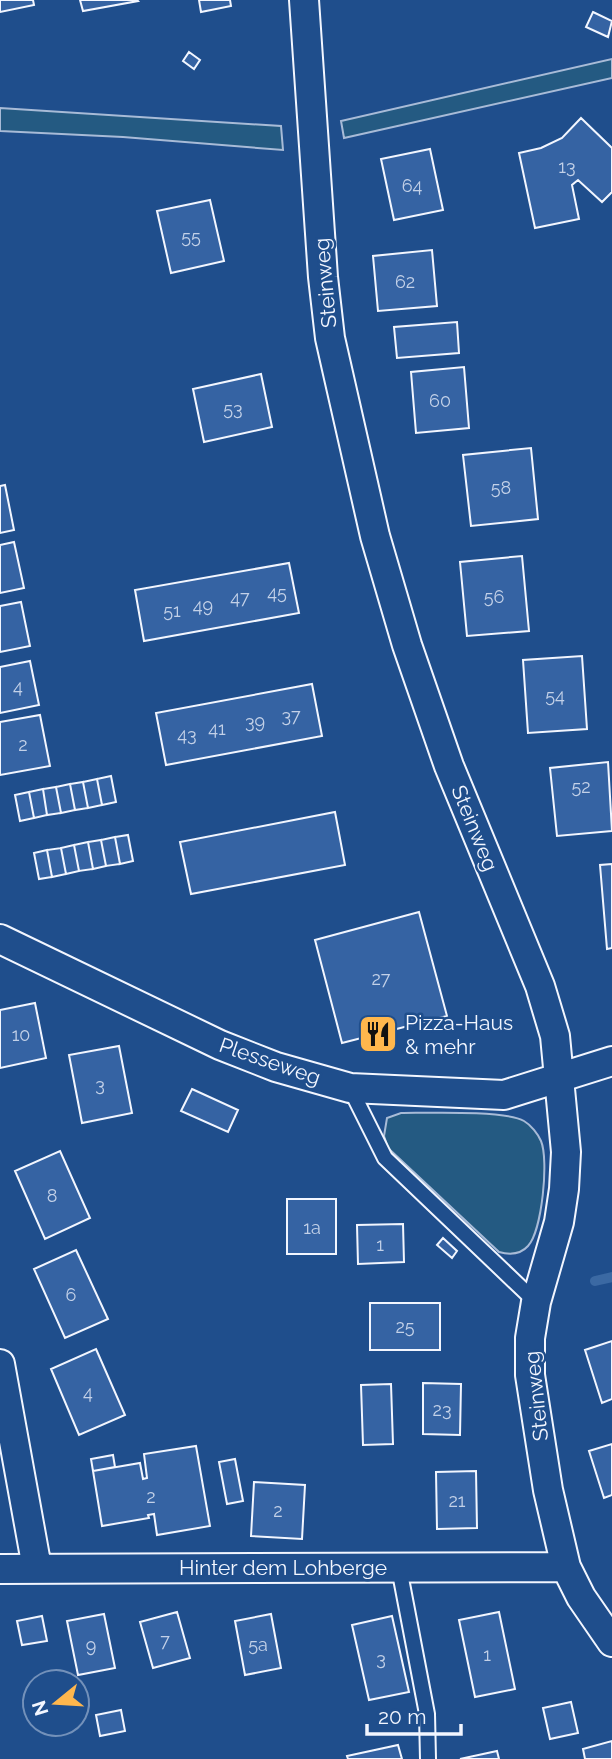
<svg xmlns="http://www.w3.org/2000/svg" width="612" height="1759" viewBox="0 0 612 1759" font-family="Raleway,sans-serif">
  <style>
    .green { fill: #245a82; stroke: #a8bbd7; stroke-width: 2 }
    .lines { fill: none; stroke-linecap: round; stroke-linejoin: round }
    .stream { stroke: #3b69a3; stroke-width: 10 }
    .building { fill: #3563a3; stroke: #f2f6ff; stroke-width: 2 }
    .service-casing { stroke: #f2f6ff; stroke-width: 18 }
    .minor-casing { stroke: #f2f6ff; stroke-width: 32 }
    .service { stroke: #1f4e8c; stroke-width: 14 }
    .minor { stroke: #1f4e8c; stroke-width: 28 }
    .labels { text-anchor: middle; dominant-baseline: central; stroke-width: 5; stroke-linejoin: round; paint-order: stroke }
    .number-label { font-size: 18px; fill: #c3d1e8 }
    .street-label { font-size: 21px; fill: #f2f6ff; stroke: #1f4e8c }
    .poi-label { font-size: 21px; fill: #f2f6ff; stroke: #1f4e8c; text-anchor: start }
  </style>
  <rect width="100%" height="100%" fill="#1f4e8c"/>
  <path class="green" d="M 612,59 L 612,78 L 344,138 L 341,121 Z
    M 0,108 L 281,126 L 283,150 L 123,137 L 0,131 Z
    M 401,1113 C 427,1113 505,1110 524,1121 C 531,1125 538,1134 541,1141 C 549,1160 542,1231 528,1246 C 520,1255 510,1255 499,1252 L 388,1148 L 384,1136 L 387,1118 Z"/>
  <g class="lines">
    <path class="stream" d="M 595,1281 L 612,1277"/>
  </g>
  <path class="building" d="M 0,0 L 33,0 L 34,5 L 0,12 Z
    M 80,0 L 137,0 L 138,1 L 83,11 Z
    M 199,0 L 230,0 L 231,6 L 201,12 Z
    M 593,12 L 612,21 L 608,37 L 586,27 Z
    M 189,52 L 200,60 L 194,69 L 183,61 Z
    M 581,118 L 612,148 L 612,192 L 602,202 L 578,180 L 572,185 L 579,219 L 535,228 L 519,153 L 541,148 L 562,138 Z
    M 430,149 L 443,210 L 394,220 L 381,159 Z
    M 210,200 L 224,261 L 171,273 L 157,211 Z
    M 432,250 L 437,306 L 378,311 L 373,256 Z
    M 457,322 L 459,353 L 397,358 L 394,327 Z
    M 464,367 L 469,428 L 416,433 L 411,372 Z
    M 261,374 L 272,427 L 204,442 L 193,389 Z
    M 531,448 L 538,519 L 471,526 L 463,455 Z
    M 5,485 L 14,530 L 0,533 L 0,486 Z
    M 14,542 L 24,588 L 0,593 L 0,545 Z
    M 522,556 L 529,631 L 467,636 L 460,562 Z
    M 289,563 L 299,613 L 144,641 L 135,590 Z
    M 21,602 L 30,646 L 0,652 L 0,606 Z
    M 582,656 L 587,729 L 528,733 L 523,660 Z
    M 30,661 L 39,705 L 0,713 L 0,667 Z
    M 312,684 L 322,736 L 166,765 L 156,713 Z
    M 40,715 L 50,766 L 0,775 L 0,722 Z
    M 608,762 L 612,831 L 557,836 L 550,768 Z
    M 111,776 L 116,802 L 102,805 L 97,779 Z
    M 97,779 L 102,805 L 88,808 L 83,782 Z
    M 83,782 L 88,808 L 75,810 L 70,784 Z
    M 70,784 L 75,810 L 61,813 L 56,787 Z
    M 56,787 L 61,813 L 47,815 L 43,789 Z
    M 43,789 L 47,815 L 34,818 L 29,792 Z
    M 29,792 L 34,818 L 20,821 L 15,795 Z
    M 335,812 L 345,865 L 191,894 L 180,842 Z
    M 128,835 L 133,861 L 120,864 L 115,837 Z
    M 115,837 L 120,864 L 106,866 L 101,840 Z
    M 101,840 L 106,866 L 93,869 L 88,842 Z
    M 88,842 L 93,869 L 79,871 L 74,845 Z
    M 74,845 L 79,871 L 66,874 L 61,848 Z
    M 61,848 L 66,874 L 52,877 L 47,850 Z
    M 47,850 L 52,877 L 39,879 L 34,853 Z
    M 612,864 L 612,948 L 607,949 L 600,865 Z
    M 419,912 L 447,1016 L 342,1043 L 315,940 Z
    M 35,1003 L 46,1058 L 0,1068 L 0,1010 Z
    M 119,1046 L 132,1113 L 82,1123 L 69,1055 Z
    M 192,1089 L 238,1110 L 228,1132 L 181,1111 Z
    M 60,1151 L 90,1218 L 45,1239 L 15,1171 Z
    M 287,1199 L 336,1199 L 336,1254 L 287,1254 Z
    M 403,1224 L 404,1262 L 358,1264 L 357,1225 Z
    M 443,1238 L 457,1251 L 452,1258 L 437,1245 Z
    M 76,1250 L 108,1319 L 65,1338 L 34,1269 Z
    M 370,1303 L 440,1303 L 440,1350 L 370,1350 Z
    M 612,1341 L 612,1399 L 602,1403 L 585,1350 Z
    M 96,1349 L 125,1415 L 79,1435 L 51,1369 Z
    M 423,1383 L 461,1384 L 460,1435 L 423,1434 Z
    M 391,1384 L 393,1444 L 363,1445 L 361,1385 Z
    M 612,1444 L 612,1495 L 604,1498 L 589,1451 Z
    M 196,1446 L 210,1526 L 157,1535 L 154,1514 L 148,1515 L 149,1518 L 102,1526 L 93,1471 L 140,1463 L 143,1479 L 147,1478 L 144,1454 Z
    M 113,1455 L 115,1467 L 93,1471 L 91,1459 Z
    M 235,1459 L 243,1501 L 227,1504 L 219,1462 Z
    M 476,1471 L 477,1528 L 437,1529 L 436,1472 Z
    M 254,1482 L 305,1485 L 302,1539 L 251,1536 Z
    M 177,1612 L 190,1658 L 153,1668 L 140,1622 Z
    M 499,1612 L 515,1689 L 475,1697 L 459,1620 Z
    M 104,1614 L 115,1668 L 78,1675 L 67,1621 Z
    M 271,1614 L 281,1668 L 245,1675 L 235,1621 Z
    M 42,1616 L 47,1641 L 22,1645 L 17,1621 Z
    M 392,1616 L 409,1692 L 369,1700 L 352,1625 Z
    M 571,1702 L 578,1733 L 550,1739 L 543,1708 Z
    M 121,1710 L 125,1731 L 100,1736 L 96,1715 Z
    M 612,1741 L 612,1759 L 585,1759 L 583,1749 Z
    M 398,1745 L 402,1759 L 348,1759 L 347,1756 Z
    M 497,1751 L 499,1759 L 460,1759 Z"/>
  <g class="lines">
    <g class="service-casing">
      <path id="service" d="M 350,1088 L 385,1158 L 536,1302
        M 399,1568 L 427,1714 L 428,1759"/>
    </g>
    <g class="minor-casing">
      <path id="minor" d="M 304,0 L 323,277 L 330,338 L 375,536 L 407,645 L 449,766 L 540,986 L 555,1036 L 566,1152 L 564,1189 L 559,1222 L 536,1302 L 530,1338 L 530,1375 L 548,1490 L 566,1567 L 581,1597 L 612,1642
        M 0,939 L 220,1045 L 276,1067 L 350,1088 L 504,1095 L 612,1061
        M 0,1364 L 37,1568
        M 0,1569 L 566,1567"/>
    </g>
    <use href="#service" class="service"/>
    <use href="#minor" class="minor"/>
  </g>
  <defs>
    <g id="restaurant-square" transform="scale(2.0125)"><rect x="-9" y="-9" width="18" height="18" rx="4" fill="#ffb74d" stroke="#1f4e8c"/><path d="M-5-6h1v4h1v-4h1v4h1v-4h1v5L-1.5 .5V6h-2V.5L-5-1ZM5-6V6H3V1.5H1.5Q1.5-4 5-6Z" fill="#111"/></g>
  </defs>
  <g fill-rule="evenodd">
    <use href="#restaurant-square" x="378" y="1034"/>
  </g>
  <g class="labels">
    <g class="number-label">
      <text x="567" y="166">13</text>
      <text x="412" y="185">64</text>
      <text x="191" y="236">55</text>
      <text x="405" y="281">62</text>
      <text x="440" y="400">60</text>
      <text x="233" y="408">53</text>
      <text x="501" y="487">58</text>
      <text x="277" y="592">45</text>
      <text x="494" y="596">56</text>
      <text x="240" y="597">47</text>
      <text x="203" y="605">49</text>
      <text x="172" y="610">51</text>
      <text x="18" y="686">4</text>
      <text x="555" y="695">54</text>
      <text x="291" y="715">37</text>
      <text x="255" y="721">39</text>
      <text x="217" y="728">41</text>
      <text x="187" y="734">43</text>
      <text x="23" y="744">2</text>
      <text x="581" y="786">52</text>
      <text x="381" y="978">27</text>
      <text x="21" y="1034">10</text>
      <text x="100" y="1084">3</text>
      <text x="52" y="1195">8</text>
      <text x="312" y="1227">1a</text>
      <text x="380" y="1244">1</text>
      <text x="71" y="1294">6</text>
      <text x="405" y="1326">25</text>
      <text x="88" y="1392">4</text>
      <text x="442" y="1409">23</text>
      <text x="151" y="1496">2</text>
      <text x="457" y="1500">21</text>
      <text x="278" y="1510">2</text>
      <text x="165" y="1640">7</text>
      <text x="258" y="1644">5a</text>
      <text x="91" y="1645">9</text>
      <text x="487" y="1654">1</text>
      <text x="381" y="1658">3</text>
    </g>
    <g class="street-label">
      <text transform="translate(325 283) rotate(-95)">Steinweg</text>
      <text transform="translate(475 828) rotate(68)">Steinweg</text>
      <text transform="translate(270 1061) rotate(19)">Plesseweg</text>
      <text transform="translate(536 1396) rotate(-96)">Steinweg</text>
      <text x="283" y="1567">Hinter dem Lohberge</text>
    </g>
    <g class="poi-label">
      <text x="405" y="1022">Pizza-Haus<tspan x="405" dy="24">&amp; mehr</tspan></text>
    </g>
  </g>
  <g transform="translate(56 1703) rotate(252)"><circle r="33" fill="#1f4e8c" stroke="#7391ba" stroke-width="2"/>
  <path d="M0-5L12 26L0 18L-12 26Z" fill="#ffb74d"/>
  <text y="-10" font-size="19" font-weight="bold" text-anchor="middle" fill="#f2f6ff">N</text>
  </g>
  <path d="M367 1724v10h94v-10" fill="none" stroke="#f2f6ff" stroke-width="3.5"/>
  <text x="378" y="1724" font-size="21" fill="#f2f6ff" stroke="#1f4e8c" stroke-width="5" paint-order="stroke">20 m</text>
</svg>
